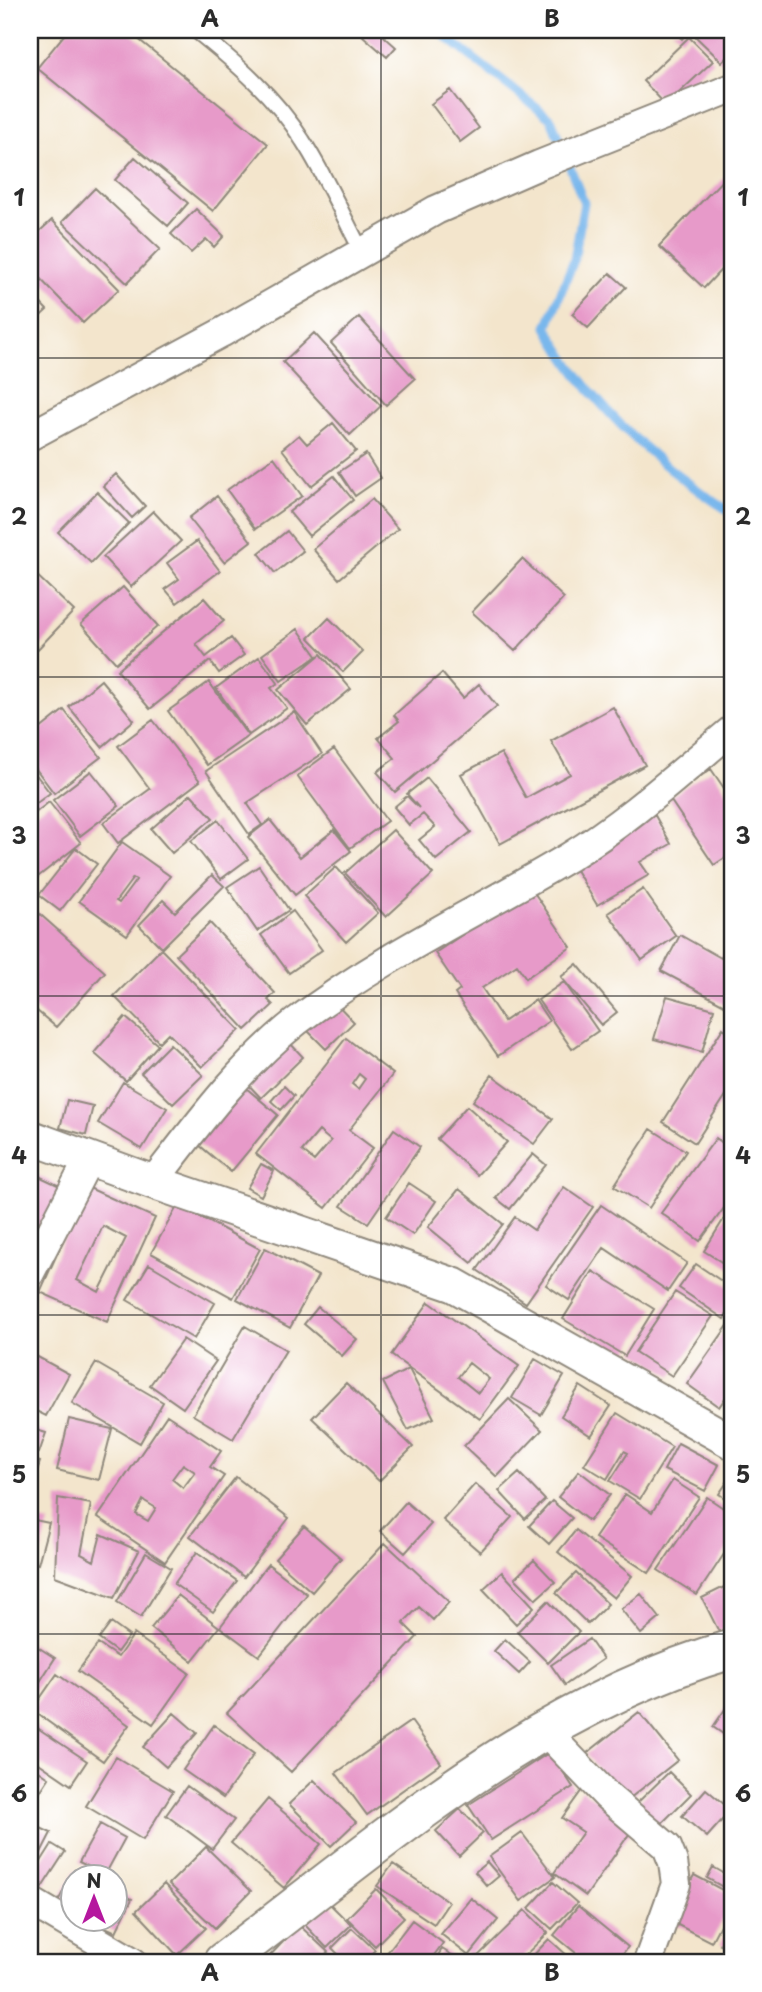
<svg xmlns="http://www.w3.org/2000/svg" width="762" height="1992" viewBox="0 0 762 1992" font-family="'Playpen Sans',sans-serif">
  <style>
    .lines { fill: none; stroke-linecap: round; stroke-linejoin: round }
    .stream { stroke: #79b7ec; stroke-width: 9 }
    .building { fill: #e79ac9; fill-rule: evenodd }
    .service-casing { stroke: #8f887c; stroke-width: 18 }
    .minor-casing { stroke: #8f887c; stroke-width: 32 }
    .tertiary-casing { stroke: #8f887c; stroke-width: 37 }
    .secondary-casing { stroke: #8f887c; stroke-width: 42 }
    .service { stroke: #fff; stroke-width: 14 }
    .minor { stroke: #fff; stroke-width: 28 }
    .tertiary { stroke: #fff; stroke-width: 33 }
    .secondary { stroke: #fff; stroke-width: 38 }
    .grid { fill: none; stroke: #2b2b2b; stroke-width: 2; stroke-opacity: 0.55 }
    .neatline { fill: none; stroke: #2b2b2b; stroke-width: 2.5 }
    .grid-label { font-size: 23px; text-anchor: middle; font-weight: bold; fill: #2b2b2b }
  </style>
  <rect width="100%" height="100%" fill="#fff"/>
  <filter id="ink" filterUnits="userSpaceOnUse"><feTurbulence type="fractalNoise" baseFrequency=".0143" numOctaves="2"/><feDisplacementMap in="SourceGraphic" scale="14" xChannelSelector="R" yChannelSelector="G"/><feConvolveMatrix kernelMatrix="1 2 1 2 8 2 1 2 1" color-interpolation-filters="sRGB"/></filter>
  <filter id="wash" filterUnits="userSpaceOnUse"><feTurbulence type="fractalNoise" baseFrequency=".00686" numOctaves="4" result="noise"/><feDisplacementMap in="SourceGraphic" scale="28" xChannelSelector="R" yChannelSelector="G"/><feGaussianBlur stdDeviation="1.57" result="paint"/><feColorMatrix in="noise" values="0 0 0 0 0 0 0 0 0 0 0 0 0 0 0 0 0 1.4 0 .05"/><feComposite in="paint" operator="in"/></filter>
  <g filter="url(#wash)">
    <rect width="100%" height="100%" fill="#f3e5cc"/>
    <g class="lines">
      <path class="stream" d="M 437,30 L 551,119 L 584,203 L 574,260 L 547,327 C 589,404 658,466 732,513"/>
    </g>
    <g id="blocks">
      <path class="building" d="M 30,30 L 42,30 L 30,44 Z
        M 68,30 L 127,30 L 268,144 L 213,211 L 37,68 Z
        M 369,30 L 377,30 L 396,47 L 387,57 L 363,36 Z
        M 672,30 L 690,30 L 682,39 Z
        M 699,30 L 732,30 L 732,52 L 722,62 L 694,35 Z
        M 689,37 L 713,61 L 666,105 L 643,81 Z
        M 450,90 L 479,128 L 460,142 L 431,104 Z
        M 135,157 L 188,203 L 168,226 L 115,180 Z
        M 732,170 L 732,258 L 704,288 L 659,246 Z
        M 95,188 L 160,249 L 127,283 L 62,222 Z
        M 196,209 L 224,236 L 214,247 L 206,239 L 191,253 L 171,234 Z
        M 52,220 L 119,289 L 83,323 L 30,268 L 30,240 Z
        M 610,273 L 626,287 L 588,328 L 572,314 Z
        M 30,292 L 47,310 L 30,326 Z
        M 359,317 L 415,379 L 386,405 L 331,343 Z
        M 314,333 L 381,406 L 350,435 L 283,362 Z
        M 333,423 L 356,451 L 311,486 L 282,449 L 299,435 L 307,444 Z
        M 366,454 L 381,478 L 355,496 L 339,472 Z
        M 274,457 L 302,496 L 255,529 L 227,490 Z
        M 116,474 L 145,506 L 132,518 L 103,486 Z
        M 334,476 L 353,500 L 309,536 L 289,512 Z
        M 97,492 L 129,523 L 91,563 L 58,532 Z
        M 217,496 L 251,541 L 224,562 L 189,518 Z
        M 372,499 L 398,529 L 339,579 L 313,549 Z
        M 153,511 L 181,541 L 131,587 L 103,557 Z
        M 287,531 L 303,551 L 275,573 L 259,553 Z
        M 197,541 L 220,571 L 177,603 L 165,589 L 179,579 L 167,563 Z
        M 522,559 L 564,598 L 515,651 L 472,612 Z
        M 30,569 L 74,611 L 34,653 L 30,649 Z
        M 123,587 L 158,626 L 116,663 L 81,624 Z
        M 204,598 L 224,621 L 196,644 L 206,657 L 231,638 L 244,655 L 219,673 L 210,661 L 150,709 L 117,670 Z
        M 329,618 L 363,652 L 343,672 L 309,638 Z
        M 298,629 L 317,656 L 281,681 L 262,655 Z
        M 321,654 L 351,689 L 307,725 L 278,690 Z
        M 259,657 L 278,683 L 271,688 L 287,708 L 249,735 L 216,688 Z
        M 442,673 L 463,698 L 479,684 L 497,706 L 395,792 L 377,772 L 395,758 L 378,738 L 399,721 L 394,715 Z
        M 101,680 L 134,720 L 102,747 L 69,707 Z
        M 209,682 L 248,736 L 207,765 L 168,711 Z
        M 613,707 L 645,765 L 500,844 L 461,774 L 501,753 L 526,798 L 570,774 L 551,741 Z
        M 64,710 L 101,757 L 54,793 L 30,761 L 30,737 Z
        M 294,712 L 322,754 L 247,803 L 262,825 L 249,834 L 206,771 Z
        M 153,720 L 200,781 L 118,843 L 103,823 L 150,789 L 118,746 Z
        M 334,749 L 387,821 L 350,848 L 297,776 Z
        M 711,769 L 732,800 L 732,853 L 714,865 L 669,798 Z
        M 91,771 L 119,806 L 80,836 L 53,800 Z
        M 34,772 L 50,793 L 30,808 L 30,775 Z
        M 427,778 L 471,832 L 436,860 L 419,840 L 435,827 L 423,814 L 409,825 L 394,807 L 407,796 L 419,808 L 407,794 Z
        M 191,794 L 213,818 L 172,853 L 151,829 Z
        M 49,802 L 81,843 L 30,883 L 30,817 Z
        M 653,812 L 671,844 L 640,862 L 649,875 L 597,905 L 570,860 Z
        M 218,820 L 248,859 L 221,879 L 191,841 Z
        M 270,820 L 300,857 L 334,830 L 351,851 L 295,895 L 248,837 Z
        M 393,830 L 433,874 L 386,917 L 345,873 Z
        M 122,842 L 170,876 L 127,935 L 79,901 ZM 133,878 L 136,880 L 119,903 L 116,901 Z
        M 76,848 L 97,864 L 60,911 L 39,895 Z
        M 259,866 L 289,910 L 257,931 L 227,887 Z
        M 336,867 L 378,913 L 346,942 L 304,896 Z
        M 212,875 L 224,886 L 162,948 L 139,925 L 163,900 L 175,912 Z
        M 531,888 L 571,947 L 526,978 L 517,965 L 482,988 L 504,1021 L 535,1000 L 549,1021 L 498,1056 L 455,994 L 460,990 L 435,953 Z
        M 643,889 L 676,936 L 642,960 L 608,913 Z
        M 33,908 L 105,972 L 56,1027 L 30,1005 L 30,911 Z
        M 293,911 L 322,950 L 289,973 L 261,935 Z
        M 210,923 L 275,993 L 268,1000 L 273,1005 L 246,1030 L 176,955 Z
        M 680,935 L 721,958 L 732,938 L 732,1009 L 661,971 Z
        M 161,949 L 240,1030 L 202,1067 L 168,1033 L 159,1042 L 114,996 Z
        M 577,964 L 617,1012 L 601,1025 L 561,977 Z
        M 564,982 L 598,1031 L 572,1049 L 538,1000 Z
        M 667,996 L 714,1009 L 702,1052 L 654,1039 Z
        M 331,998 L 354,1022 L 326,1049 L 303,1026 Z
        M 125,1017 L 158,1045 L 126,1081 L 94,1053 Z
        M 723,1028 L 732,1034 L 732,1086 L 695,1143 L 663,1122 Z
        M 346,1038 L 393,1074 L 349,1130 L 373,1148 L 326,1208 L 256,1154 ZM 359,1074 L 365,1079 L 358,1089 L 352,1084 ZM 319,1131 L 331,1141 L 314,1161 L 302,1151 Z
        M 288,1041 L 303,1057 L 261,1098 L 245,1081 Z
        M 170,1044 L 203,1075 L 173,1104 L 141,1073 Z
        M 492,1075 L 553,1119 L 534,1144 L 473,1101 Z
        M 123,1082 L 167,1108 L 142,1149 L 98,1123 Z
        M 239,1082 L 278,1115 L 231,1172 L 192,1139 Z
        M 284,1086 L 294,1096 L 281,1110 L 271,1101 Z
        M 67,1100 L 93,1106 L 86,1135 L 60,1128 Z
        M 467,1106 L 507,1142 L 477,1175 L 437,1139 Z
        M 394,1129 L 420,1147 L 368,1223 L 341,1206 Z
        M 651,1129 L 686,1151 L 649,1208 L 614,1186 Z
        M 716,1138 L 732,1150 L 732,1197 L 700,1241 L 661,1213 Z
        M 533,1154 L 546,1165 L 510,1209 L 496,1198 Z
        M 261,1164 L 274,1171 L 261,1196 L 247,1188 Z
        M 30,1172 L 62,1187 L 39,1235 L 30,1230 Z
        M 409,1183 L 436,1201 L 413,1235 L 386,1217 Z
        M 87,1187 L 155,1218 L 107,1322 L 40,1292 ZM 103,1226 L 126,1238 L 99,1292 L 77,1280 Z
        M 564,1187 L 593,1207 L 526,1303 L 477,1270 L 515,1217 L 534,1230 Z
        M 459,1189 L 503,1224 L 472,1263 L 428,1227 Z
        M 178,1205 L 260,1249 L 233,1298 L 151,1253 Z
        M 601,1205 L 687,1263 L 668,1291 L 604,1248 L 569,1300 L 546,1285 Z
        M 732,1206 L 732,1266 L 731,1268 L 704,1251 Z
        M 265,1248 L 318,1276 L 290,1328 L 237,1299 Z
        M 149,1264 L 215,1303 L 194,1339 L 127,1300 Z
        M 696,1264 L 732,1288 L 732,1306 L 724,1319 L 679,1288 Z
        M 593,1271 L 654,1309 L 625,1356 L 563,1319 Z
        M 675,1292 L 713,1316 L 672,1376 L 635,1352 Z
        M 429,1302 L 519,1366 L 480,1419 L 391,1355 ZM 469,1363 L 489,1379 L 478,1393 L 458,1377 Z
        M 318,1307 L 357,1339 L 342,1356 L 304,1324 Z
        M 732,1320 L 732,1362 L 728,1368 L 732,1371 L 732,1388 L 719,1407 L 687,1384 Z
        M 245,1326 L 286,1350 L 233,1439 L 193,1415 Z
        M 183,1339 L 216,1361 L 183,1408 L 150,1385 Z
        M 34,1355 L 69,1374 L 46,1416 L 30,1408 L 30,1362 Z
        M 535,1359 L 564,1376 L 541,1415 L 512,1398 Z
        M 96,1363 L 163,1402 L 140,1443 L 72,1403 Z
        M 409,1369 L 434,1418 L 408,1430 L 383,1382 Z
        M 346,1383 L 413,1447 L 379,1481 L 312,1418 Z
        M 580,1386 L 611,1406 L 591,1436 L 561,1416 Z
        M 509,1399 L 542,1430 L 497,1477 L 464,1446 Z
        M 617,1413 L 672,1447 L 640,1499 L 610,1481 L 628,1453 L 624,1451 L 607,1479 L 584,1465 Z
        M 167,1415 L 221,1451 L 210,1467 L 224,1476 L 165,1562 L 98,1517 ZM 183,1464 L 195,1472 L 183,1488 L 172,1479 ZM 143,1500 L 156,1508 L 148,1521 L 136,1514 Z
        M 69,1419 L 112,1429 L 99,1480 L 57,1470 Z
        M 30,1428 L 46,1433 L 39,1453 L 30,1450 Z
        M 678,1443 L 719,1465 L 705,1491 L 664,1470 Z
        M 30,1459 L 40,1462 L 30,1493 Z
        M 579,1471 L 610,1495 L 589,1521 L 558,1497 Z
        M 519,1473 L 545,1500 L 525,1519 L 499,1491 Z
        M 732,1475 L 732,1503 L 719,1494 Z
        M 236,1477 L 289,1518 L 244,1577 L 190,1536 Z
        M 673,1480 L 699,1497 L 649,1573 L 595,1538 L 625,1494 L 652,1512 Z
        M 475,1484 L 512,1517 L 480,1552 L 443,1520 Z
        M 707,1497 L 732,1514 L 732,1542 L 697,1595 L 658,1570 Z
        M 58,1498 L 91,1504 L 81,1554 L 94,1561 L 101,1534 L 139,1551 L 114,1598 L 55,1576 Z
        M 552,1501 L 572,1518 L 549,1544 L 529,1526 Z
        M 406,1502 L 431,1524 L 405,1553 L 380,1531 Z
        M 30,1519 L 49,1523 L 38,1564 L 30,1562 Z
        M 304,1526 L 341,1558 L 312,1592 L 275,1559 Z
        M 576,1530 L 632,1576 L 614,1598 L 558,1552 Z
        M 385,1543 L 449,1602 L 433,1620 L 419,1607 L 403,1623 L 417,1637 L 291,1772 L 227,1713 Z
        M 197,1552 L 237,1581 L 213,1612 L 174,1584 Z
        M 146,1553 L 171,1568 L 141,1617 L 117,1602 Z
        M 534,1560 L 555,1582 L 536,1599 L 515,1578 Z
        M 268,1564 L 307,1594 L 259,1656 L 220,1627 Z
        M 502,1572 L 534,1607 L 516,1624 L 483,1589 Z
        M 576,1573 L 608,1604 L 588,1624 L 556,1593 Z
        M 732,1583 L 732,1625 L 719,1632 L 702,1598 Z
        M 641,1594 L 660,1618 L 641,1634 L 621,1609 Z
        M 178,1595 L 219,1627 L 192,1661 L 151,1628 Z
        M 548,1601 L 579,1632 L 548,1663 L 517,1632 Z
        M 111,1623 L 129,1636 L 117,1652 L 99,1639 Z
        M 134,1634 L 189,1673 L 153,1724 L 78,1671 L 98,1644 L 118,1657 Z
        M 505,1639 L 530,1662 L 519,1674 L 494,1651 Z
        M 589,1639 L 603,1659 L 565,1685 L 551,1665 Z
        M 30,1642 L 55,1658 L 30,1697 Z
        M 57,1674 L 129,1725 L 103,1761 L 32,1710 Z
        M 732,1699 L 732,1740 L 713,1727 Z
        M 639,1712 L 678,1760 L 625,1802 L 586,1754 Z
        M 174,1713 L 197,1733 L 166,1767 L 143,1747 Z
        M 411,1721 L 441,1763 L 367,1815 L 336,1773 Z
        M 30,1723 L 87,1761 L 71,1785 L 30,1757 Z
        M 214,1725 L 254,1754 L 223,1798 L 183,1770 Z
        M 550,1752 L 573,1787 L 491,1840 L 468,1805 Z
        M 116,1757 L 173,1791 L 143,1840 L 86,1806 Z
        M 30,1765 L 49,1778 L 30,1807 Z
        M 669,1772 L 691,1794 L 657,1828 L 634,1806 Z
        M 314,1780 L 356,1822 L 331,1846 L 289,1804 Z
        M 187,1786 L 234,1820 L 212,1849 L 166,1815 Z
        M 706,1789 L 731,1810 L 707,1837 L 682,1816 Z
        M 582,1790 L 634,1827 L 586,1896 L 554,1873 L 583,1832 L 562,1818 Z
        M 268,1799 L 321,1844 L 284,1888 L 231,1843 Z
        M 460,1809 L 483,1833 L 459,1856 L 436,1831 Z
        M 30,1823 L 51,1833 L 30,1874 Z
        M 100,1824 L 125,1838 L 105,1875 L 79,1862 Z
        M 522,1833 L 555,1877 L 521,1901 L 489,1857 Z
        M 52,1844 L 65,1852 L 41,1889 L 30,1879 Z
        M 206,1847 L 251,1891 L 215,1928 L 169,1884 Z
        M 487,1862 L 499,1876 L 487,1886 L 475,1872 Z
        M 393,1864 L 449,1902 L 434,1924 L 377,1886 Z
        M 713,1867 L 732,1878 L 732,1892 L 707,1878 Z
        M 75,1870 L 87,1876 L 74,1876 L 74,1911 L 57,1903 Z
        M 694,1875 L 732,1895 L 732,1902 L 711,1942 L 670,1921 Z
        M 553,1882 L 577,1903 L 552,1929 L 529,1908 Z
        M 164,1884 L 206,1928 L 177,1955 L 136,1911 Z
        M 376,1889 L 404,1917 L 375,1946 L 347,1918 Z
        M 116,1891 L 132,1899 L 116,1932 L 88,1919 L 116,1919 Z
        M 471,1898 L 498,1920 L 469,1956 L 441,1934 Z
        M 328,1902 L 351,1925 L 327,1948 L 305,1925 Z
        M 578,1906 L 628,1947 L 616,1962 L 587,1962 L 554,1935 Z
        M 525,1910 L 548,1933 L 518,1962 L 483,1962 L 478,1956 Z
        M 412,1920 L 443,1943 L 429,1962 L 380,1962 Z
        M 732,1922 L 732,1951 L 720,1944 Z
        M 299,1925 L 328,1952 L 318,1962 L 264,1962 Z
        M 352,1928 L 375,1950 L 363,1962 L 331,1962 L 338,1954 L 332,1948 Z
        M 549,1939 L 569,1957 L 564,1962 L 527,1962 Z
        M 442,1949 L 463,1962 L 434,1962 Z"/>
    </g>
  </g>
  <g filter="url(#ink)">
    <use href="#blocks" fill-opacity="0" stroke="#8f887c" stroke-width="2"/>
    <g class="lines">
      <g class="service-casing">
        <path id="service" d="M 195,30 C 234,61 276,97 303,141 C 325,175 342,214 361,250"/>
      </g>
      <g class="minor-casing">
        <path id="minor" d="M 30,436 L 221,333 L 436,210 L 539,165 L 732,88
          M 153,1182 C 197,1125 240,1066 297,1021 C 381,957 479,911 569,857 C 628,821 680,773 732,730
          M 30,1273 L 89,1159
          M 543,1729 L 607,1796 L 667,1847 L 673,1862 L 676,1884 L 648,1962
          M 30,1901 L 133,1962"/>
      </g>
      <g class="tertiary-casing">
        <path id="tertiary" d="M 30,1137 L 153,1182 L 454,1285 L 732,1442"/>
      </g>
      <g class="secondary-casing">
        <path id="secondary" d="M 223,1962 C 385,1840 533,1707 732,1649"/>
      </g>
      <use href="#service" class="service"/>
      <use href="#minor" class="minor"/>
      <use href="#tertiary" class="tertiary"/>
      <use href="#secondary" class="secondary"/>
    </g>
  </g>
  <path class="grid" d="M 381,30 L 381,1962M 30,358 L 732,358M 30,677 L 732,677M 30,996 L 732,996M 30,1315 L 732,1315M 30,1634 L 732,1634"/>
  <rect width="762" height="1992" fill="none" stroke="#fff" stroke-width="77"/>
  <g transform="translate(94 1898)"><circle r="33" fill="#ffffff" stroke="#aaaaaa" stroke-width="2"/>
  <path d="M0-5L12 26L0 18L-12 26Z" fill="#b5179e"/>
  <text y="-10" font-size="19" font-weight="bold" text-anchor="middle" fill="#2b2b2b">N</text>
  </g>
  <rect x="38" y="38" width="686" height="1916" class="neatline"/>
  <g class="grid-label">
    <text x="210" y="27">A</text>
    <text x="552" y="27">B</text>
    <text x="19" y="206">1</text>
    <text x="743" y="206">1</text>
    <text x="19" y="525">2</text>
    <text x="743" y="525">2</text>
    <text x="19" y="844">3</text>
    <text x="743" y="844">3</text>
    <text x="19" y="1164">4</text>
    <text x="743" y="1164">4</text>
    <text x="19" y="1483">5</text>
    <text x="743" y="1483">5</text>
    <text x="19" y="1802">6</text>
    <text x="743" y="1802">6</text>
    <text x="210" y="1981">A</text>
    <text x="552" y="1981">B</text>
  </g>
</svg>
